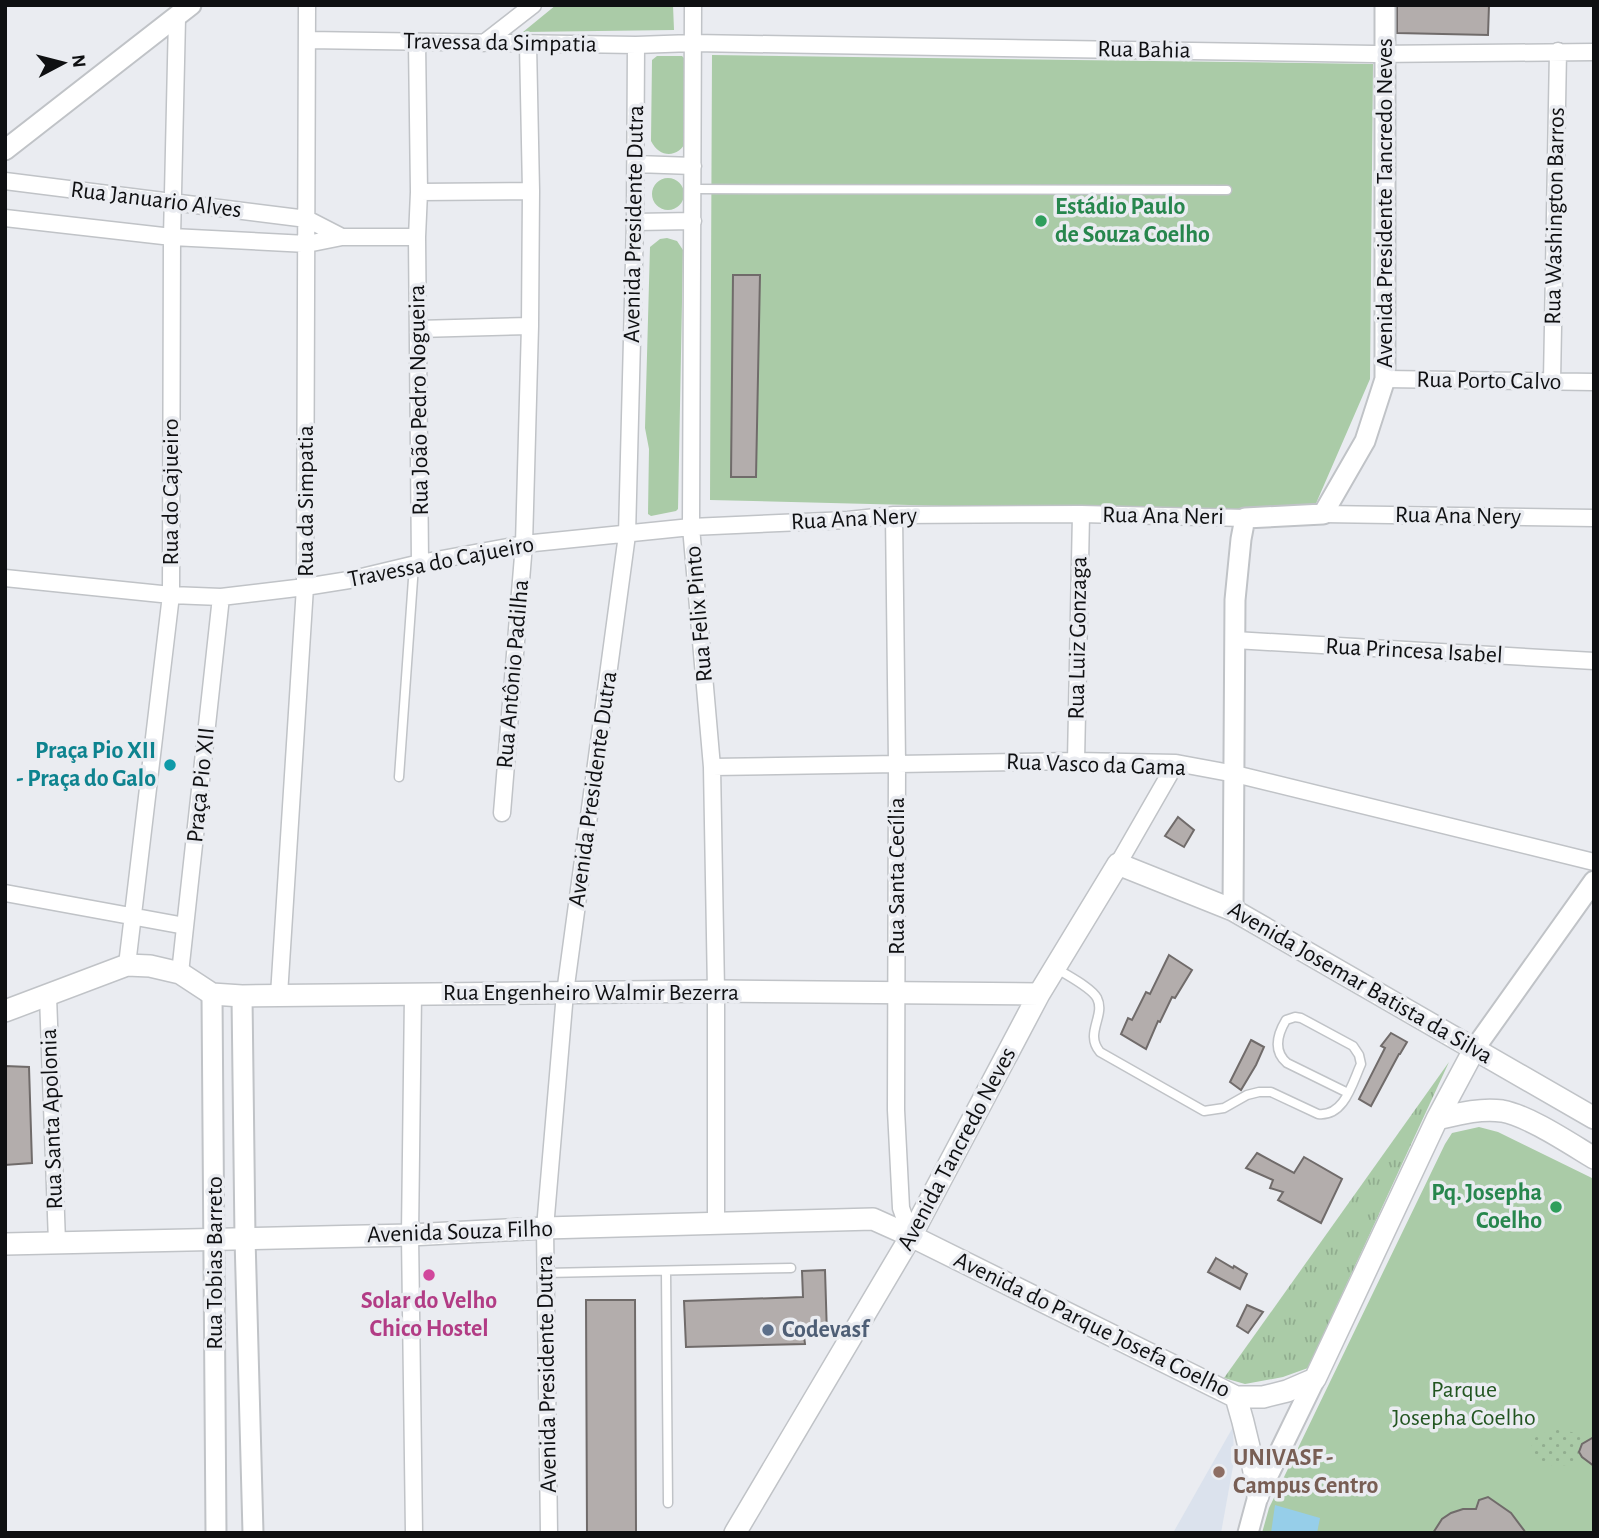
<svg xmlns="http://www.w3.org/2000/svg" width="1599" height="1538" viewBox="0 0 1599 1538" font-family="'Alegreya Sans',sans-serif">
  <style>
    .built { fill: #dbe2ed }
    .grass { fill: url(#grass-tufts) }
    .park { fill: #aacba7 }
    .garden { fill: url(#garden-dots) }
    .water { fill: #96cee9 }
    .building { fill: #b3adac; stroke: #706b6a; stroke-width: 2 }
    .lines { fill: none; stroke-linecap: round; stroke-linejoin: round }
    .service-casing { stroke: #c0c3c7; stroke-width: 11 }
    .minor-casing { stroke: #c0c3c7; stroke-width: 19 }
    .tertiary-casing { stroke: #c0c3c7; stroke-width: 23 }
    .secondary-casing { stroke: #c0c3c7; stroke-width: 24 }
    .service { stroke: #fff; stroke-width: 8 }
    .minor { stroke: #fff; stroke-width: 16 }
    .tertiary { stroke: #fff; stroke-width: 19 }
    .secondary { stroke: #fff; stroke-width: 21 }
    .leisure-dot { fill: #2e9e5b; stroke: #eaecf1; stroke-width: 2.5 }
    .culture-dot { fill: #0f9aa8; stroke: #eaecf1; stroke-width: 2.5 }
    .hotel-dot { fill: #d1479c; stroke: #eaecf1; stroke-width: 2.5 }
    .service-dot { fill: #5c6f8a; stroke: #eaecf1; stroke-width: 2.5 }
    .education-dot { fill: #8d6e63; stroke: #eaecf1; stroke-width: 2.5 }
    .labels { text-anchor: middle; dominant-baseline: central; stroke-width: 7; stroke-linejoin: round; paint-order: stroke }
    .street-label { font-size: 24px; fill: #0f1012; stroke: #eaecf1 }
    .leisure-label { font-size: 24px; font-weight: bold; fill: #27864d; stroke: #eaecf1; text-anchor: start }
    .culture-label { font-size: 24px; font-weight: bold; fill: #0d838f; stroke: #eaecf1; text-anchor: end }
    .hotel-label { font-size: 24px; font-weight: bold; fill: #b23c85; stroke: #eaecf1 }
    .service-label { font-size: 24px; font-weight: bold; fill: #4e5e75; stroke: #eaecf1; text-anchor: start }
    .park-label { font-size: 24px; fill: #225520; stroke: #eaecf1 }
    .education-label { font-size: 24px; font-weight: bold; fill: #785e54; stroke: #eaecf1; text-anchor: start }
  </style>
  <defs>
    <pattern id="grass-tufts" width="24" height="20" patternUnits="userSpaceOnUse" patternTransform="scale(1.75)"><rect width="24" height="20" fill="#aacba7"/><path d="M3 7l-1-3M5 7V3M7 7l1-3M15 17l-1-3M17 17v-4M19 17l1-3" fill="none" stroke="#91ad8f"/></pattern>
    <pattern id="garden-dots" width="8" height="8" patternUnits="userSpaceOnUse" patternTransform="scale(1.75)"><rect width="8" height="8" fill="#aacba7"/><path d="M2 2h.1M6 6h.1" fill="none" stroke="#91ad8f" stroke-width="1.8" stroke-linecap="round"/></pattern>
  </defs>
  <rect width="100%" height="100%" fill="#eaecf1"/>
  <path class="built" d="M 1233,1427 L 1234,1461 L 1221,1533 L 1173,1533 Z"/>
  <path class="grass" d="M 1449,1062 L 1308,1368 L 1283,1377 L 1245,1384 L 1224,1378 Z"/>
  <path class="park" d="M 556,5 L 673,5 L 674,30 L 523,32 Z
    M 712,55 L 1373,64 L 1370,379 L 1311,515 L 710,500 Z
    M 657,56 L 682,56 L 687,61 L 687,140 C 679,158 660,159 651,141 L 652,60 Z
    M652 194a16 16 0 1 1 32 0a16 16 0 1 1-32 0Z
    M 667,238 L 677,241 L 683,250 L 678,509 L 676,511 L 651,516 L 648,514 L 649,449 L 645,428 L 650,247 L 660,239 Z
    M 1479,1127 L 1498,1132 L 1594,1179 L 1594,1533 L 1262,1533 L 1269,1508 L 1445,1144 L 1452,1133 Z"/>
  <path class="garden" d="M 1555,1430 C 1566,1430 1579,1432 1586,1442 L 1582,1444 L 1579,1452 L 1583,1458 C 1570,1465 1559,1469 1545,1463 C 1539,1460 1534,1458 1532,1452 C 1531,1448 1531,1444 1531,1440 L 1541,1434 Z"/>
  <path class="water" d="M 1275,1505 L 1320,1518 L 1317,1533 L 1271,1533 Z"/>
  <path class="building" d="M 1397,5 L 1489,5 L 1488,35 L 1397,33 Z
    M 733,275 L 760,275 L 756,477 L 731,477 Z
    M 1178,817 L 1194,830 L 1184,847 L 1165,836 Z
    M 1169,955 L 1192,970 L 1175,998 L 1172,997 L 1160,1022 L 1158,1021 L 1146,1049 L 1121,1034 L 1128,1018 L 1132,1020 L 1146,992 L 1150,994 Z
    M 1391,1033 L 1407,1042 L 1400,1054 L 1399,1054 L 1371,1106 L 1359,1099 L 1385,1048 L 1381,1046 Z
    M 1251,1040 L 1264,1047 L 1256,1065 L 1241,1090 L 1230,1082 Z
    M 5,1066 L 29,1067 L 32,1163 L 5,1165 Z
    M 1257,1153 L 1294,1173 L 1304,1157 L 1342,1179 L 1321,1223 L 1278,1200 L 1283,1192 L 1270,1188 L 1273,1180 L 1246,1168 Z
    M 1216,1258 L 1233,1268 L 1234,1266 L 1247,1274 L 1240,1289 L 1208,1272 Z
    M 825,1270 L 827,1335 L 804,1336 L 805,1344 L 686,1347 L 684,1301 L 803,1297 L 802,1271 Z
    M 586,1300 L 635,1300 L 636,1533 L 587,1533 Z
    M 1247,1305 L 1263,1312 L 1248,1333 L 1237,1326 Z
    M 1594,1437 L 1594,1466 L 1582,1457 L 1579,1452 L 1582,1444 Z
    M 1488,1497 L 1511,1513 L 1526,1533 L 1433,1533 L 1442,1519 L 1451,1513 L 1463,1509 L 1476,1509 L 1479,1500 Z"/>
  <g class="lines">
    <g class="service-casing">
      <path id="service" d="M 693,189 L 1227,190
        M 399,777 L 414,565
        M 1056,968 C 1066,975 1091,987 1097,998 C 1106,1016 1084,1033 1100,1052 L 1204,1111 L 1224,1108 L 1247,1095 L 1259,1092 L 1271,1092 L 1318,1114 C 1344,1117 1352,1084 1361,1064 L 1359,1055 L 1353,1046 L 1301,1018 L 1295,1017 L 1286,1020 C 1277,1035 1273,1051 1287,1063 L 1348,1093
        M 666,1271 L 668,1503
        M 545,1273 L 791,1268"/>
    </g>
    <g class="minor-casing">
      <path id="minor" d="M 693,5 L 691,527 L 712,767 L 716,991 L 716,1222
        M 307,40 L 636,45 L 693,43 L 1374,54 L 1594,52
        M 417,42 L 419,192 L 417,237 L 420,563
        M 484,43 L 533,5
        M 636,164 L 693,166
        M 5,181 L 307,219 L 342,237
        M 419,192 L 531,191
        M 5,218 L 172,237 L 307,244 L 342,237 L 417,237
        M 635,222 L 693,221
        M 418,329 L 530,326
        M 1385,379 L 1594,382
        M 1552,381 L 1558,51
        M 1323,514 L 1594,518
        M 894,515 L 897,763 L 896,1110 L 901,1208 L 911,1236
        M 5,578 L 171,595 L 221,597 L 305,587 L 349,580 L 420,563 L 524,544 L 691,527 L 848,520 L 894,515 L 1081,514 L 1245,518
        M 1235,640 L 1594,661
        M 1076,761 L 1081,514
        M 712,767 L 1076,761 L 1176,763 L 1235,774 L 1594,862
        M 502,813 L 524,544 L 530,326 L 531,191 L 528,44
        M 1118,864 L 1176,763
        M 5,893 L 185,926
        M 127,965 L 171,595 L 172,237 L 177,18
        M 180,973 L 221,597
        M 413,994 L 410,1235 L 414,1533
        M 279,995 L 305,587 L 307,5
        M 48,996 L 57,1242
        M 549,1533 L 545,1228 L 565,993 L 627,535 L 635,222 L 636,45"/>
    </g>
    <g class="tertiary-casing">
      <path id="tertiary" d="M 5,150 L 191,5
        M 1233,910 L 1235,600 L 1241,539 L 1245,518 L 1323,514 L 1365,441 L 1385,379 L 1385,5
        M 212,994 L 216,1533
        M 242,996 L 245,1238 L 253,1533
        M 1475,1048 L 1594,881
        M 1248,1533 L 1258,1496 L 1315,1379"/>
    </g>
    <g class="secondary-casing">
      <path id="secondary" d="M 5,1011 L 127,965 L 150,966 L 180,973 L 212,994 L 242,996 L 716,991 L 1039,994
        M 1437,1119 C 1458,1114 1480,1108 1502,1111 C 1529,1116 1569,1143 1594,1158
        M 5,1244 L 410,1235 L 545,1228 L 873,1219 L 911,1236 L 1236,1397 L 1263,1397 L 1287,1391 L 1315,1379 L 1437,1119 L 1475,1048
        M 1236,1397 C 1246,1430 1253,1462 1258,1496
        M 735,1533 L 911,1236 L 1039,994 L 1118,864 L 1233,910 L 1594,1118"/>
    </g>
    <use href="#service" class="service"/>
    <use href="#minor" class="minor"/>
    <use href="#tertiary" class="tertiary"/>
    <use href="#secondary" class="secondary"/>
  </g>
  <g class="leisure-dot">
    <circle cx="1041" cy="221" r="7"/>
    <circle cx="1556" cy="1207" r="7"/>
  </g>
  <circle class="culture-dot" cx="170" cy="765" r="7"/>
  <circle class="hotel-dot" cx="429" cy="1275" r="7"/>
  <circle class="service-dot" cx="768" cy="1330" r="7"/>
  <circle class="education-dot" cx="1219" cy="1472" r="7"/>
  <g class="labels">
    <g class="street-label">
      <text transform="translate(500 43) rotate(1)">Travessa da Simpatia</text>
      <text transform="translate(1144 50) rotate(1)">Rua Bahia</text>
      <text transform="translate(156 200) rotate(7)">Rua Januario Alves</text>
      <text transform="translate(1385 203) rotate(-90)">Avenida Presidente Tancredo Neves</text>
      <text transform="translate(1555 216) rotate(-89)">Rua Washington Barros</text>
      <text transform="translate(634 224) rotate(-89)">Avenida Presidente Dutra</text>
      <text transform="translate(1489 381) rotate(1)">Rua Porto Calvo</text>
      <text transform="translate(419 400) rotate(-91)">Rua João Pedro Nogueira</text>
      <text transform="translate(171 492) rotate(-90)">Rua do Cajueiro</text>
      <text transform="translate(306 501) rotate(-90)">Rua da Simpatia</text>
      <text transform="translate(1163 516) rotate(1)">Rua Ana Neri</text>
      <text transform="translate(1458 516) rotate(1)">Rua Ana Nery</text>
      <text transform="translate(854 519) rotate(-3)">Rua Ana Nery</text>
      <text transform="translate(441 562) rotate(-11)">Travessa do Cajueiro</text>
      <text transform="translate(699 614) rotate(-95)">Rua Felix Pinto</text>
      <text transform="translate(1078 638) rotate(-89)">Rua Luiz Gonzaga</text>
      <text transform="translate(1414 651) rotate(3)">Rua Princesa Isabel</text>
      <text transform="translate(513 674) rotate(-85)">Rua Antônio Padilha</text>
      <text transform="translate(1096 765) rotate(2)">Rua Vasco da Gama</text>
      <text transform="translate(201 785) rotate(-84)">Praça Pio XII</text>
      <text transform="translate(593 789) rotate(-82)">Avenida Presidente Dutra</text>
      <text transform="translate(897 876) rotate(-90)">Rua Santa Cecília</text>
      <text transform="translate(1360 983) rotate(30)">Avenida Josemar Batista da Silva</text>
      <text x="591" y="993">Rua Engenheiro Walmir Bezerra</text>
      <text transform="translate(52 1119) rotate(-92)">Rua Santa Apolonia</text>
      <text transform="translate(957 1149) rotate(-62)">Avenida Tancredo Neves</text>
      <text transform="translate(460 1232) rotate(-2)">Avenida Souza Filho</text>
      <text transform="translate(215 1263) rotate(-90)">Rua Tobias Barreto</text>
      <text transform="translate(1092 1325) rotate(26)">Avenida do Parque Josefa Coelho</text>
      <text transform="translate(547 1374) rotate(-91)">Avenida Presidente Dutra</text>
    </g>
    <g class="leisure-label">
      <text x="1055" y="207">Estádio Paulo<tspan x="1055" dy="28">de Souza Coelho</tspan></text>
      <text x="1542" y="1193" text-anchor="end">Pq. Josepha<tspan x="1542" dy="28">Coelho</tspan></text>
    </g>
    <g class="culture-label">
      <text x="156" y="751">Praça Pio XII<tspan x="156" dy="28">- Praça do Galo</tspan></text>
    </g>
    <g class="hotel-label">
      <text x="429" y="1301">Solar do Velho<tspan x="429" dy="28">Chico Hostel</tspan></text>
    </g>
    <g class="service-label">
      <text x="782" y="1330">Codevasf</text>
    </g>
    <g class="park-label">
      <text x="1464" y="1390">Parque<tspan x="1464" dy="28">Josepha Coelho</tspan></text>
    </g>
    <g class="education-label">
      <text x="1233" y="1458">UNIVASF -<tspan x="1233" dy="28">Campus Centro</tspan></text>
    </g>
  </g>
  <rect width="1599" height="1538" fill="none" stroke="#0f1012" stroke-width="14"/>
  <g transform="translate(63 63) rotate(83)" stroke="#eaecf1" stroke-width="5" paint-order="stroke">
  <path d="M0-5L12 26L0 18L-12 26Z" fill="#0f1012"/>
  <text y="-10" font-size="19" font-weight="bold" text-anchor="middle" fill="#0f1012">N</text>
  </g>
</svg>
